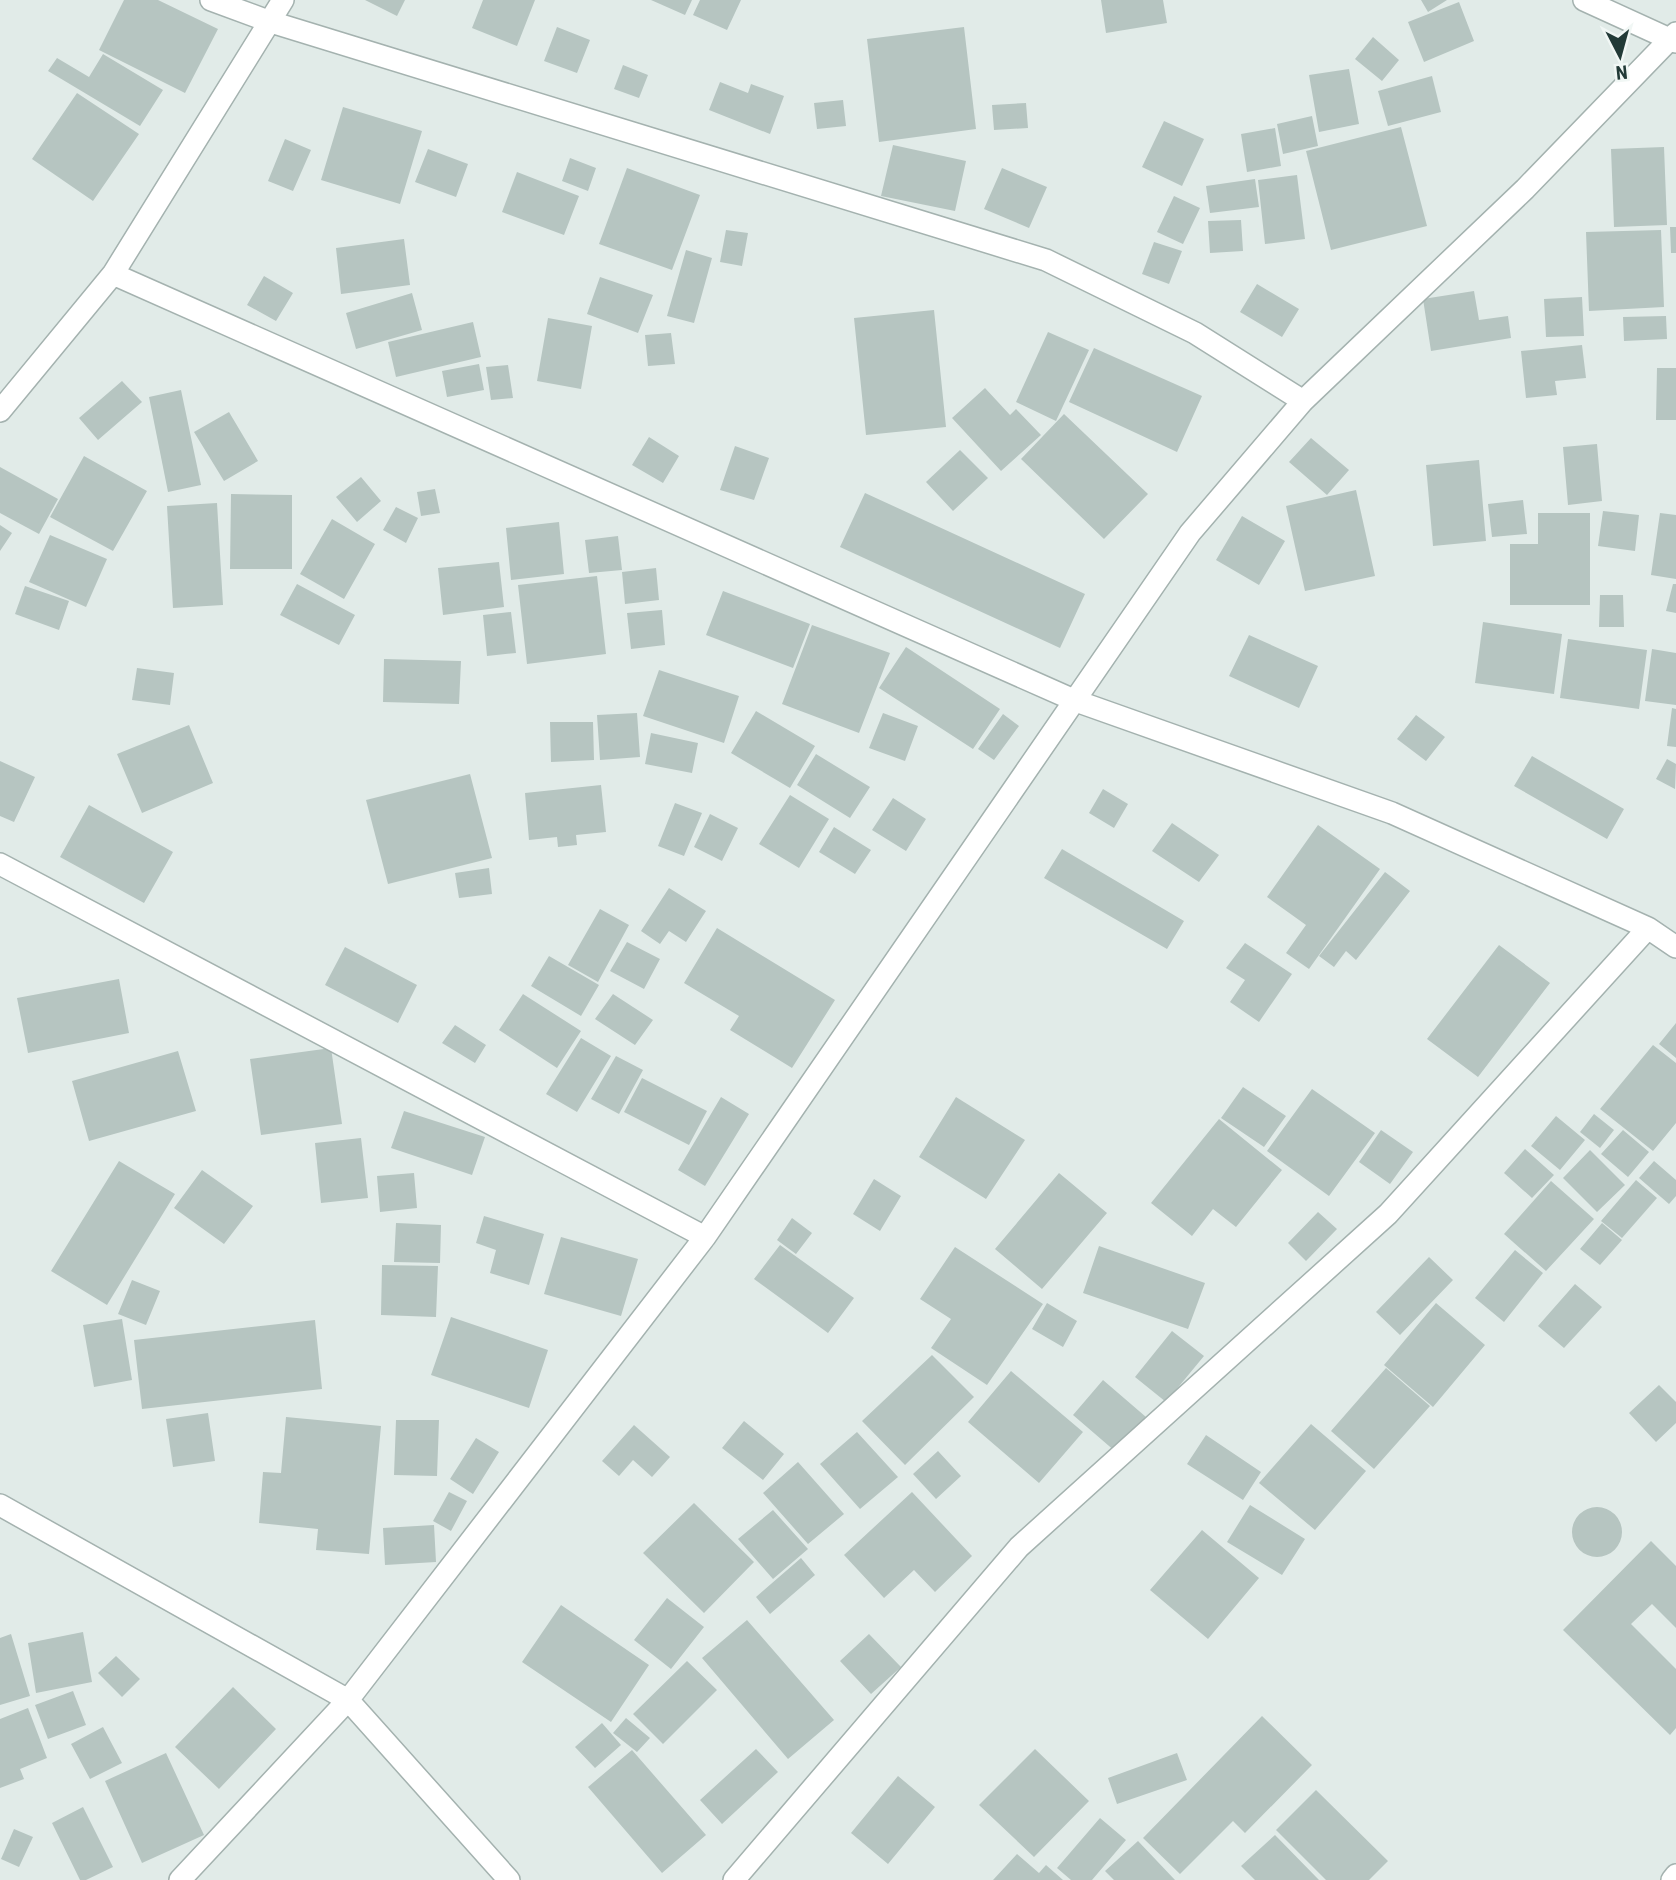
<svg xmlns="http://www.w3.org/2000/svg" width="1676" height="1880" viewBox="0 0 1676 1880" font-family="'Roboto Condensed',sans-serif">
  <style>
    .building { fill: #b6c5c1 }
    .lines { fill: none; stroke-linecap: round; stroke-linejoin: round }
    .minor-casing { stroke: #a4b2af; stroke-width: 24 }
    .minor { stroke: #fff; stroke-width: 21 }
  </style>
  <rect width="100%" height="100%" fill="#e1ebe8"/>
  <path class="building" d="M 124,0 L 158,0 L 218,29 L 185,93 L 99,50 Z
    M 365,0 L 405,0 L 397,16 Z
    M 483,0 L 535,0 L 517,46 L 472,28 Z
    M 651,0 L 692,0 L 685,15 Z
    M 700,0 L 741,0 L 727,30 L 693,15 Z
    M 1101,0 L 1163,0 L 1167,23 L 1106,33 Z
    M 1421,0 L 1447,0 L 1428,12 Z
    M 1459,2 L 1474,41 L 1424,62 L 1408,22 Z
    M 557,27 L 590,40 L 577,73 L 544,61 Z
    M 964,27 L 976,129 L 879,142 L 867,39 Z
    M 1373,37 L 1399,60 L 1382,81 L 1355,59 Z
    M 103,54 L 163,90 L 140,126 L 48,71 L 57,58 L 89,77 Z
    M 623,65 L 648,75 L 639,98 L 614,89 Z
    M 1349,69 L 1359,124 L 1319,132 L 1309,75 Z
    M 1432,76 L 1441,112 L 1388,126 L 1378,91 Z
    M 720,82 L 748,93 L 751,84 L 784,96 L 770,134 L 709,110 Z
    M 77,93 L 139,134 L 93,201 L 32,159 Z
    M 843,100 L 846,126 L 817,129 L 814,103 Z
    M 1026,103 L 1028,128 L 994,130 L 992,105 Z
    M 343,107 L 422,131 L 400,204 L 321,180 Z
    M 1312,116 L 1318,146 L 1283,154 L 1277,124 Z
    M 1164,121 L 1204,139 L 1182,186 L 1142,167 Z
    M 1401,127 L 1427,226 L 1331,250 L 1306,151 Z
    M 1275,128 L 1281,166 L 1247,172 L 1241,134 Z
    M 285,139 L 311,150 L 293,191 L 268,181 Z
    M 893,145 L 966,161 L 955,211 L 881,196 Z
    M 1664,147 L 1667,225 L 1614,227 L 1611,149 Z
    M 428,149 L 468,164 L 456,197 L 415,182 Z
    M 570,158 L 596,168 L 588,191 L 562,181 Z
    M 627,168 L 700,195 L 672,270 L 599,244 Z
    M 1002,168 L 1047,187 L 1029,228 L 984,209 Z
    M 517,172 L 579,196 L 564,235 L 502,212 Z
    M 1297,175 L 1305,239 L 1265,244 L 1258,180 Z
    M 1255,179 L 1259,207 L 1210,213 L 1206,186 Z
    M 1174,196 L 1200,208 L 1183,244 L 1157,232 Z
    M 1241,220 L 1243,251 L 1210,253 L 1208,221 Z
    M 1670,227 L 1676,227 L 1676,253 L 1671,253 Z
    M 726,230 L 748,233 L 742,266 L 720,262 Z
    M 1661,230 L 1664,307 L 1589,311 L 1586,232 Z
    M 404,239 L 410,285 L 341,294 L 336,248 Z
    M 1154,242 L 1182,251 L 1169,284 L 1142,274 Z
    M 686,250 L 712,258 L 694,323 L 667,316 Z
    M 264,276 L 293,293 L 276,321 L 247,305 Z
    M 600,277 L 653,295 L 638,333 L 587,314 Z
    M 1257,284 L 1299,309 L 1282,337 L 1240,312 Z
    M 1474,291 L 1479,320 L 1508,316 L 1511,338 L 1431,351 L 1423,299 Z
    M 412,293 L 422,330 L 356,349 L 346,313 Z
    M 1582,297 L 1584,336 L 1546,337 L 1544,299 Z
    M 934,310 L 946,427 L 866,435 L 854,318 Z
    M 1666,316 L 1667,339 L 1624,341 L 1623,317 Z
    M 548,318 L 592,326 L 581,389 L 537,381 Z
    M 473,322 L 481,357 L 396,377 L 388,342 Z
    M 1048,332 L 1089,350 L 1056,421 L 1016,402 Z
    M 671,333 L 675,364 L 648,366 L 645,335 Z
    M 1582,345 L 1586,378 L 1555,381 L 1557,395 L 1526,398 L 1521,351 Z
    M 1094,348 L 1202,396 L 1177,452 L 1069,402 Z
    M 479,364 L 484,390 L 447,397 L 442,371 Z
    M 508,365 L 513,398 L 491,400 L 486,367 Z
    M 1657,368 L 1676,368 L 1676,420 L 1656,420 Z
    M 122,381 L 142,402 L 98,440 L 79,418 Z
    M 985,388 L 1010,415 L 1016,409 L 1041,435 L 1001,471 L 952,418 Z
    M 181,390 L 201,485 L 168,492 L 149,397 Z
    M 229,412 L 258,461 L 224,481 L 194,432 Z
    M 1064,414 L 1148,494 L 1104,539 L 1021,459 Z
    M 649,437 L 679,456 L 663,483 L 632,465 Z
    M 1311,438 L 1349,470 L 1327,495 L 1289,462 Z
    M 1597,444 L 1602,501 L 1568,505 L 1563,447 Z
    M 735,446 L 769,458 L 754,500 L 720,490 Z
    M 960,450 L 988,478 L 953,511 L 926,482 Z
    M 84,456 L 147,491 L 113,551 L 50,517 Z
    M 1479,460 L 1486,541 L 1433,546 L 1426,465 Z
    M 0,467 L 58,499 L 39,534 L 0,513 Z
    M 361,477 L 381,501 L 357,522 L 336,497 Z
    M 435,489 L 440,513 L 421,516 L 417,492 Z
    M 1356,490 L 1375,576 L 1305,591 L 1286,506 Z
    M 865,493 L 1085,594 L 1060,648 L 840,547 Z
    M 231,494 L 292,495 L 292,569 L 230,569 Z
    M 1523,500 L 1527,534 L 1492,537 L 1488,504 Z
    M 217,503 L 223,605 L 173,608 L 167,506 Z
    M 396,507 L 418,518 L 406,543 L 383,530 Z
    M 1603,511 L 1639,515 L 1635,551 L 1598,546 Z
    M 1538,513 L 1590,513 L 1590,605 L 1510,605 L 1510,544 L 1538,544 Z
    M 1660,513 L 1676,515 L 1676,579 L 1651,575 Z
    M 1242,516 L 1285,541 L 1259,585 L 1216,560 Z
    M 332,519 L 375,544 L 344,599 L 300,574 Z
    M 559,522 L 564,574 L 511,580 L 506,528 Z
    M 0,525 L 12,533 L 0,551 Z
    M 50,535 L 107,559 L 86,607 L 29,582 Z
    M 618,536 L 622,570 L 589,573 L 585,540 Z
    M 499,562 L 504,607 L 443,615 L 438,568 Z
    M 656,568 L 659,600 L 625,604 L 622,572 Z
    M 597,576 L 606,654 L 527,664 L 518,585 Z
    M 297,584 L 355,615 L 339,645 L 280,615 Z
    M 1673,584 L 1676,584 L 1676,613 L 1666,611 Z
    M 25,586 L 69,601 L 59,630 L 15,614 Z
    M 723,591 L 810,624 L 793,668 L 706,635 Z
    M 1600,595 L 1623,595 L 1624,627 L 1599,627 Z
    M 662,610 L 665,645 L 631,649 L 627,613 Z
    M 511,612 L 516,653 L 487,656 L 483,615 Z
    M 1483,622 L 1562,634 L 1554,694 L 1475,683 Z
    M 812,625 L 890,653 L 859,733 L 782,704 Z
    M 1249,635 L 1318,666 L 1299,708 L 1229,676 Z
    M 1568,639 L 1647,650 L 1639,709 L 1560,698 Z
    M 906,647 L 1000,709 L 973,749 L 879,688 Z
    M 1652,649 L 1676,653 L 1676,705 L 1645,701 Z
    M 384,659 L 461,661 L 459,704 L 383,702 Z
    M 137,668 L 174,673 L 170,705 L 132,700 Z
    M 659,670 L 739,696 L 724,743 L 643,716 Z
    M 1672,708 L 1676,709 L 1676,747 L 1667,746 Z
    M 756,711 L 815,746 L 790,788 L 731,753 Z
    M 637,713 L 640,757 L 600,760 L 597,715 Z
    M 883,713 L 918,726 L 905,761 L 869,748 Z
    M 1003,714 L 1019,726 L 994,760 L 978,749 Z
    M 1416,715 L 1445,737 L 1426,761 L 1397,739 Z
    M 550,722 L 593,722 L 594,760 L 551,762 Z
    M 189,725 L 213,783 L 142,813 L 117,754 Z
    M 651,733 L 698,743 L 692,773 L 645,764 Z
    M 816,754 L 870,787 L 850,818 L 797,785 Z
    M 1532,756 L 1624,809 L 1607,839 L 1514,786 Z
    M 1667,759 L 1676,764 L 1675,789 L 1656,779 Z
    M 0,761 L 35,777 L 14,822 L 0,816 Z
    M 470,774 L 492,858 L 388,884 L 366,800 Z
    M 601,785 L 606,832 L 576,835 L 577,845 L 558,847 L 557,837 L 529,840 L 525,793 Z
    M 1103,789 L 1128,804 L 1114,828 L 1089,813 Z
    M 790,795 L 829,819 L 799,868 L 759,844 Z
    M 893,798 L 926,819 L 906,851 L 872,830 Z
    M 675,803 L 702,813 L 684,856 L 658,846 Z
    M 89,805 L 173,852 L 144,903 L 60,857 Z
    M 710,814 L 738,828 L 722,861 L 694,847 Z
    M 1172,823 L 1219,855 L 1199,882 L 1152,851 Z
    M 1318,825 L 1380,869 L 1309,969 L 1286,953 L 1306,925 L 1267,897 Z
    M 834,827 L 871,850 L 855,874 L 819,852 Z
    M 1062,849 L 1184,921 L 1167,949 L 1044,878 Z
    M 489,868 L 492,894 L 459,898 L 455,873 Z
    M 1385,872 L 1410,891 L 1356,960 L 1346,951 L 1334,967 L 1319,956 Z
    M 669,888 L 706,911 L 686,942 L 669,931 L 660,944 L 641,931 Z
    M 600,909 L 629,925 L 598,982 L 568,965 Z
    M 717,928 L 835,1000 L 792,1068 L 730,1030 L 739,1016 L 684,983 Z
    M 627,942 L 660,959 L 644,989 L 610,971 Z
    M 1245,943 L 1292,974 L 1259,1022 L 1230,1002 L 1245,980 L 1226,968 Z
    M 1499,945 L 1550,983 L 1478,1077 L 1427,1039 Z
    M 345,947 L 417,985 L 398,1023 L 325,985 Z
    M 549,956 L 599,985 L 581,1016 L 531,986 Z
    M 119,979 L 129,1033 L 28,1053 L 17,998 Z
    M 523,994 L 581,1031 L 557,1068 L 499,1030 Z
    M 613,994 L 653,1020 L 635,1045 L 595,1019 Z
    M 1676,1023 L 1676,1058 L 1659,1044 Z
    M 455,1025 L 486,1045 L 475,1063 L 442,1043 Z
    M 581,1038 L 611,1056 L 577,1112 L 546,1094 Z
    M 1653,1045 L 1676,1063 L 1676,1123 L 1653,1151 L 1600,1109 Z
    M 331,1048 L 342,1124 L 261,1135 L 250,1059 Z
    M 178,1051 L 196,1111 L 89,1141 L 72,1081 Z
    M 616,1056 L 643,1070 L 619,1114 L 591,1099 Z
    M 642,1078 L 707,1111 L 689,1145 L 624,1112 Z
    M 1243,1087 L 1286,1116 L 1264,1147 L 1221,1118 Z
    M 1312,1089 L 1375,1133 L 1329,1196 L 1267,1151 Z
    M 721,1097 L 749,1114 L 705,1186 L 678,1170 Z
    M 956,1097 L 1025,1140 L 986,1199 L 919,1157 Z
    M 404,1111 L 485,1137 L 472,1175 L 391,1148 Z
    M 1594,1114 L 1614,1130 L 1600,1148 L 1580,1132 Z
    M 1556,1116 L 1585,1140 L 1560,1170 L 1531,1146 Z
    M 1219,1119 L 1282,1170 L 1236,1227 L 1213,1209 L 1192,1236 L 1151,1203 Z
    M 1381,1130 L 1413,1152 L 1390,1184 L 1359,1162 Z
    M 1623,1130 L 1649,1152 L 1628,1177 L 1601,1154 Z
    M 361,1138 L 368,1198 L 321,1203 L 315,1143 Z
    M 1525,1149 L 1554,1175 L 1532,1198 L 1504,1173 Z
    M 1590,1150 L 1625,1185 L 1597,1212 L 1563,1178 Z
    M 119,1161 L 175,1194 L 107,1305 L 51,1271 Z
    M 1654,1161 L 1676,1180 L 1676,1196 L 1669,1204 L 1639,1178 Z
    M 202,1170 L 253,1206 L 224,1244 L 174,1208 Z
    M 414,1173 L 417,1208 L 380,1212 L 377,1176 Z
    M 1059,1173 L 1107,1213 L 1042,1289 L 995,1249 Z
    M 874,1179 L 901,1196 L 880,1231 L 853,1214 Z
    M 1636,1180 L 1657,1198 L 1622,1238 L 1601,1221 Z
    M 1551,1181 L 1594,1219 L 1546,1271 L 1504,1234 Z
    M 1318,1212 L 1337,1229 L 1306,1261 L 1288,1243 Z
    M 484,1216 L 544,1234 L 529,1285 L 490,1273 L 496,1250 L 476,1243 Z
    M 792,1218 L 812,1233 L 796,1254 L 777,1240 Z
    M 396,1223 L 441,1225 L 440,1263 L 394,1262 Z
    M 1602,1223 L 1622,1240 L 1600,1265 L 1580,1249 Z
    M 561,1237 L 638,1259 L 621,1316 L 544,1294 Z
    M 780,1245 L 854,1298 L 828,1333 L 754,1279 Z
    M 1099,1246 L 1205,1283 L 1188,1329 L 1083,1293 Z
    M 955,1247 L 1043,1304 L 987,1385 L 931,1348 L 951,1319 L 920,1299 Z
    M 1515,1250 L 1543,1273 L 1504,1322 L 1475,1298 Z
    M 1429,1257 L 1453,1280 L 1400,1335 L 1376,1312 Z
    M 382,1265 L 438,1266 L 436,1317 L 381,1315 Z
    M 132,1280 L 160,1291 L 146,1325 L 118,1314 Z
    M 1575,1284 L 1602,1307 L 1564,1348 L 1538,1326 Z
    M 1047,1303 L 1077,1321 L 1063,1347 L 1032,1329 Z
    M 1436,1303 L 1485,1345 L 1433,1407 L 1384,1365 Z
    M 451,1317 L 548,1350 L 529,1408 L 431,1375 Z
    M 122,1319 L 132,1380 L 94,1387 L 83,1325 Z
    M 315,1320 L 322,1389 L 142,1409 L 134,1340 Z
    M 1172,1331 L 1204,1356 L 1166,1402 L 1135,1377 Z
    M 932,1355 L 974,1397 L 905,1465 L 862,1421 Z
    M 1386,1368 L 1430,1406 L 1374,1469 L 1331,1431 Z
    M 1011,1371 L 1083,1432 L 1039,1483 L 968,1422 Z
    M 1103,1380 L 1146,1417 L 1116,1452 L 1073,1415 Z
    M 1659,1385 L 1676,1402 L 1676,1423 L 1656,1442 L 1629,1413 Z
    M 208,1413 L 215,1461 L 173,1467 L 166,1419 Z
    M 286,1417 L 381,1426 L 369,1554 L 316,1550 L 318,1529 L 259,1523 L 263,1472 L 281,1473 Z
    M 396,1420 L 439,1420 L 437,1476 L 394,1475 Z
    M 744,1421 L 784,1454 L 763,1480 L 722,1448 Z
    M 1311,1424 L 1366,1471 L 1315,1530 L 1259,1483 Z
    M 634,1425 L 670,1457 L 652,1477 L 633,1460 L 619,1476 L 602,1461 Z
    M 857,1432 L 898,1477 L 860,1509 L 820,1464 Z
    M 1206,1435 L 1261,1472 L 1243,1500 L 1187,1464 Z
    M 476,1438 L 499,1452 L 473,1494 L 450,1479 Z
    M 938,1451 L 961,1476 L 936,1499 L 913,1474 Z
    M 798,1462 L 844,1514 L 808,1544 L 763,1493 Z
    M 449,1492 L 467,1501 L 451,1531 L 433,1521 Z
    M 912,1492 L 972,1556 L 935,1592 L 914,1570 L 884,1598 L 844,1555 Z
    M 694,1503 L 754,1562 L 704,1613 L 643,1553 Z
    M 1250,1505 L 1305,1539 L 1282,1575 L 1227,1542 Z
    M1572 1532a25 25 0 1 1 50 0a25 25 0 1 1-50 0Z
    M 773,1510 L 808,1549 L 773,1579 L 738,1539 Z
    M 434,1525 L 436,1562 L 385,1565 L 383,1528 Z
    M 1202,1530 L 1259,1578 L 1208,1639 L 1150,1590 Z
    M 1651,1541 L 1676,1566 L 1676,1628 L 1652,1604 L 1631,1624 L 1676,1669 L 1676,1728 L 1670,1735 L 1563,1630 Z
    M 801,1558 L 815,1575 L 770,1614 L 756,1597 Z
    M 667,1598 L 704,1627 L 671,1669 L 634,1640 Z
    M 561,1605 L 649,1665 L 611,1722 L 522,1662 Z
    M 747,1620 L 834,1720 L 788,1759 L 702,1658 Z
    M 83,1632 L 92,1682 L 36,1693 L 28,1643 Z
    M 11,1634 L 30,1696 L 0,1705 L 0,1638 Z
    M 869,1634 L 901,1667 L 871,1694 L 840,1661 Z
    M 116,1656 L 140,1679 L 122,1697 L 98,1673 Z
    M 687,1661 L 717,1690 L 663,1744 L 633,1714 Z
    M 233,1687 L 276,1729 L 219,1789 L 175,1747 Z
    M 73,1691 L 86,1725 L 48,1739 L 35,1705 Z
    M 28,1708 L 47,1758 L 20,1769 L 24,1779 L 0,1788 L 0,1719 Z
    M 1262,1716 L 1312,1765 L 1245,1833 L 1233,1821 L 1180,1874 L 1143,1838 Z
    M 626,1718 L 650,1738 L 637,1752 L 613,1733 Z
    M 602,1723 L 621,1745 L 595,1768 L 575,1747 Z
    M 103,1727 L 122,1763 L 90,1779 L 71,1744 Z
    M 756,1749 L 778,1772 L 722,1824 L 700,1800 Z
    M 1035,1749 L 1089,1801 L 1034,1857 L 979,1805 Z
    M 632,1750 L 706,1835 L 662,1873 L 588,1787 Z
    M 166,1753 L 204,1835 L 142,1863 L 105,1781 Z
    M 1177,1753 L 1187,1780 L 1117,1804 L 1108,1778 Z
    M 898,1776 L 935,1807 L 888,1864 L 851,1833 Z
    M 1316,1790 L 1388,1861 L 1369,1880 L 1326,1880 L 1276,1830 Z
    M 83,1807 L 113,1867 L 86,1880 L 80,1880 L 52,1823 Z
    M 1100,1818 L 1126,1840 L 1092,1880 L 1071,1880 L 1057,1868 Z
    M 14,1829 L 33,1837 L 19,1867 L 1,1859 Z
    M 1275,1835 L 1319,1880 L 1255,1880 L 1241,1866 Z
    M 1138,1841 L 1175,1880 L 1114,1880 L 1105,1871 Z
    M 1017,1854 L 1039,1873 L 1046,1865 L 1063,1880 L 993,1880 Z"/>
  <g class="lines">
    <g class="minor-casing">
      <path id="minor" d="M 211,0 L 271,22 L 1046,260 L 1195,333 L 1303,401
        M 1584,0 L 1676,42
        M 113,274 L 1076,701 L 1392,813 L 1648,928 L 1676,947
        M 0,411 L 113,274 L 283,0
        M 0,864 L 705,1237
        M 0,1505 L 348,1700 L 509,1880
        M 180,1880 L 348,1700 L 705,1237 L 1190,533 L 1303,401 L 1525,189 L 1676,33
        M 734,1880 L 1019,1547 L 1388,1214 L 1648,928
        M 1672,1880 L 1676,1875"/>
    </g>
    <use href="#minor" class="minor"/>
  </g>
  <g transform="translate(1620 56) rotate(174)" stroke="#f1f7f5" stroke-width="5" paint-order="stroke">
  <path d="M0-5L12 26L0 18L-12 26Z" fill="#223a37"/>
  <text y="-10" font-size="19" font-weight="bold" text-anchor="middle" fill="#223a37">N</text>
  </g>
</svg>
